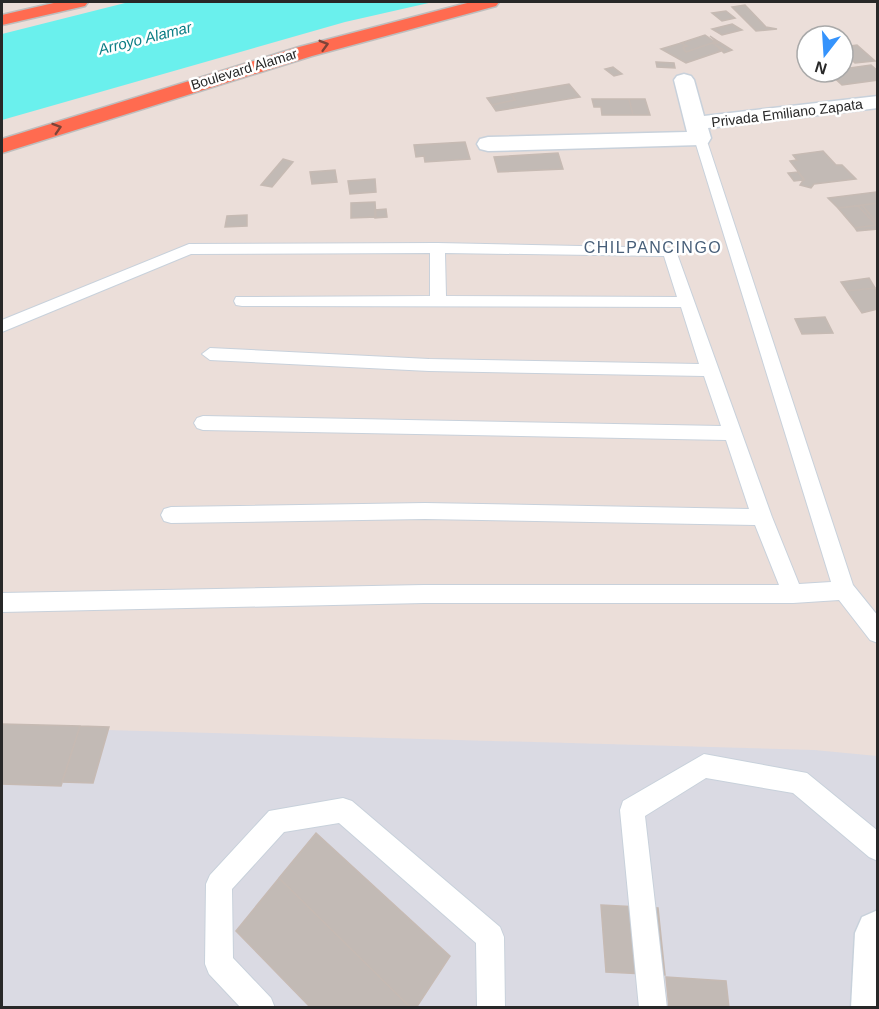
<svg xmlns="http://www.w3.org/2000/svg" width="879" height="1009" viewBox="0 0 879 1009" font-family="Arial,sans-serif">
  <style>
    .industrial { fill: #dadae3 }
    .water { fill: #6af0ed }
    .building { fill: #c2bab5; stroke: #c6bab3; stroke-width: 1.5 }
    .lines { fill: none; stroke-linecap: round; stroke-linejoin: round }
    .lane-casing { stroke: #c8d1db; stroke-width: 2 }
    .street-casing { stroke: #c8d1db; stroke-width: 3 }
    .secondary-casing { stroke: #c8d1db; stroke-width: 3 }
    .highway-casing { stroke: #bebebe; stroke-width: 3 }
    .lane { fill: #fff; fill-rule: evenodd }
    .street { fill: #fff; fill-rule: evenodd }
    .secondary { fill: #fff; fill-rule: evenodd }
    .highway { fill: #ff6b50; fill-rule: evenodd }
    .oneway { stroke: #7e4338 }
    .labels { text-anchor: middle; dominant-baseline: central; stroke-width: 5; stroke-linejoin: round; paint-order: stroke }
    .far-street-label { font-size: 14px; fill: #282828; stroke: #fff }
    .far-water-label { font-size: 15px; font-style: italic; fill: #0c7e85; stroke: #fff }
    .far-quarter-label { font-size: 16px; letter-spacing: 1.5px; fill: #485f79; stroke: #fff }
  </style>
  <rect width="100%" height="100%" fill="#ebded9"/>
  <path class="industrial" d="M 2,727 L 814,750 L 877,756 L 877,1007 L 2,1008 Z"/>
  <path class="water" d="M 129,2 L 433,2 L 345,22 L 2,120 L 2,34 Z"/>
  <path class="building" d="M 745,5 L 766,27 L 777,29 L 756,31 L 732,7 Z
    M 726,11 L 735,18 L 722,21 L 712,13 Z
    M 732,24 L 742,30 L 722,35 L 712,29 Z
    M 705,35 L 715,42 L 686,52 L 684,50 L 683,47 L 687,46 L 681,43 Z
    M 710,36 L 719,42 L 732,50 L 724,53 L 714,44 L 718,43 Z
    M 715,42 L 718,43 L 714,44 L 724,50 L 686,63 L 661,49 L 681,43 L 687,46 L 683,47 L 686,52 Z
    M 857,45 L 875,61 L 855,63 L 843,52 L 843,47 Z
    M 656,62 L 674,63 L 675,68 L 657,67 Z
    M 871,65 L 878,71 L 878,80 L 842,85 L 828,72 L 843,72 L 843,69 Z
    M 613,67 L 622,74 L 614,76 L 605,69 Z
    M 569,84 L 580,97 L 496,111 L 492,105 L 515,100 L 511,94 Z
    M 511,94 L 515,100 L 492,105 L 487,98 Z
    M 592,99 L 629,99 L 633,115 L 602,115 L 601,107 L 594,107 Z
    M 629,99 L 645,99 L 650,115 L 633,115 Z
    M 465,142 L 470,159 L 425,162 L 424,156 L 416,157 L 414,145 Z
    M 823,151 L 836,165 L 842,165 L 856,179 L 814,184 L 811,188 L 800,185 L 804,179 L 790,161 L 797,160 L 793,155 Z
    M 558,153 L 563,169 L 498,172 L 494,157 Z
    M 283,159 L 293,162 L 272,187 L 261,185 Z
    M 335,170 L 337,182 L 312,184 L 310,172 Z
    M 798,172 L 804,180 L 794,181 L 788,173 Z
    M 375,179 L 376,192 L 350,194 L 348,181 Z
    M 876,192 L 878,203 L 838,208 L 828,198 Z
    M 375,202 L 376,217 L 351,218 L 351,203 Z
    M 878,203 L 878,224 L 862,205 Z
    M 862,205 L 878,224 L 878,229 L 857,231 L 855,228 L 876,225 L 858,206 Z
    M 858,206 L 876,225 L 855,228 L 838,208 Z
    M 386,209 L 387,217 L 375,218 L 375,210 Z
    M 247,215 L 247,226 L 225,227 L 227,216 Z
    M 869,278 L 875,288 L 847,291 L 841,282 Z
    M 875,288 L 878,309 L 862,313 L 847,291 Z
    M 825,317 L 833,333 L 802,334 L 795,319 Z
    M 2,724 L 80,726 L 61,786 L 2,784 Z
    M 80,726 L 109,727 L 93,783 L 62,782 Z
    M 316,833 L 450,956 L 416,1008 L 411,1008 L 279,878 Z
    M 279,878 L 411,1008 L 311,1008 L 236,931 Z
    M 601,905 L 658,908 L 665,975 L 606,972 Z
    M 666,977 L 726,981 L 729,1008 L 669,1008 Z"/>
  <g class="lines">
    <g class="lane-casing">
      <path id="lane" d="M 700,134 L 706,138 L 853,585 L 878,616 L 878,643 L 870,640 L 839,600 L 793,603 L 424,603 L 2,612 L 2,593 L 424,585 L 779,585 L 755,525 L 425,519 L 171,523 L 164,521 L 161,515 L 164,509 L 171,507 L 425,503 L 749,509 L 726,440 L 203,430 L 197,428 L 194,423 L 197,418 L 203,416 L 721,426 L 704,376 L 429,371 L 210,360 L 202,354 L 210,348 L 429,359 L 699,364 L 681,307 L 242,306 L 236,305 L 234,301 L 236,297 L 430,296 L 430,253 L 191,254 L 2,332 L 2,320 L 189,244 L 437,243 L 675,248 L 772,517 L 799,584 L 831,582 L 694,138 ZM 445,253 L 664,256 L 677,297 L 446,296 Z
        M 704,754 L 807,773 L 878,831 L 878,861 L 869,857 L 793,793 L 706,778 L 645,816 L 667,1008 L 639,1008 L 620,810 L 623,801 Z
        M 343,798 L 352,801 L 500,927 L 504,937 L 505,1008 L 477,1008 L 476,943 L 339,823 L 284,832 L 232,889 L 233,958 L 271,998 L 275,1008 L 241,1008 L 209,974 L 205,964 L 206,884 L 210,875 L 269,811 Z"/>
    </g>
    <g class="street-casing">
      <path id="street" d="M 684,74 L 691,76 L 694,80 L 704,116 L 878,96 L 878,108 L 708,128 L 711,138 L 708,143 L 700,145 L 488,151 L 480,149 L 477,144 L 480,139 L 488,137 L 687,132 L 674,80 L 677,76 Z"/>
    </g>
    <g class="secondary-casing">
      <path id="secondary" d="M 878,910 L 878,1008 L 851,1008 L 855,933 L 862,917 Z"/>
    </g>
    <g class="highway-casing">
      <path id="highway" d="M 58,2 L 88,2 L 85,6 L 2,25 L 2,15 Z
        M 471,2 L 499,2 L 496,6 L 312,56 L 2,153 L 2,139 L 299,47 Z"/>
    </g>
    <use href="#lane" class="lane"/>
    <use href="#street" class="street"/>
    <use href="#secondary" class="secondary"/>
    <use href="#highway" class="highway"/>
  </g>
  <defs><path id="oneway-chevron" d="M-2-3.5L2.5 0L-2 3.5" fill="none" stroke-width="1.6" stroke-linecap="round" stroke-linejoin="round" transform="scale(1.5)"/></defs>
  <g class="oneway">
    <use href="#oneway-chevron" transform="translate(324 45) rotate(-16)"/>
    <use href="#oneway-chevron" transform="translate(57 128) rotate(-18)"/>
  </g>
  <g class="labels">
    <g class="far-street-label">
      <text transform="translate(244 69) rotate(-17)">Boulevard Alamar</text>
      <text transform="translate(787 113) rotate(-7)">Privada Emiliano Zapata</text>
    </g>
    <g class="far-water-label">
      <text transform="translate(145 38) rotate(-14)">Arroyo Alamar</text>
    </g>
    <g class="far-quarter-label">
      <text x="653" y="247">CHILPANCINGO</text>
    </g>
  </g>
  <rect width="879" height="1009" fill="none" stroke="#282828" stroke-width="6"/>
  <g transform="translate(825 54) rotate(197)"><circle r="28" fill="#ffffff" stroke="#a9a9a9" stroke-width="1.5"/>
  <path d="M0-4.5L10 22L0 15L-10 22Z" fill="#3593fc"/>
  <text y="-9" font-size="16" font-weight="bold" text-anchor="middle" fill="#282828">N</text>
  </g>
</svg>
